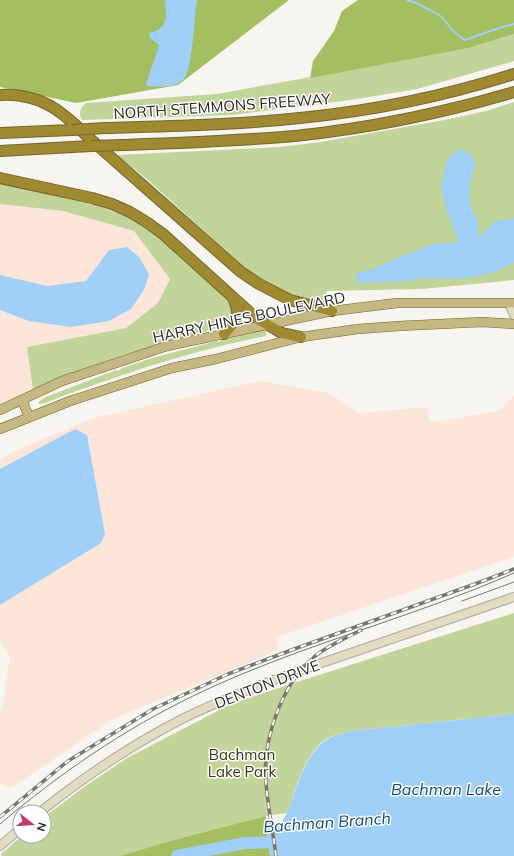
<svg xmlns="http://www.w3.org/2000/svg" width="514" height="856" viewBox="0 0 514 856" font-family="Mulish,sans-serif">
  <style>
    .industrial { fill: #fce6d9 }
    .green { fill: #c1d49a }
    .forest { fill: #a3bf61 }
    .water { fill: #a0cff7 }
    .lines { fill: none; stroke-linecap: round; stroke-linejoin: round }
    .stream { stroke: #a0cff7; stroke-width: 2 }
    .river { stroke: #a0cff7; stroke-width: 12 }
    .secondary-casing { stroke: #adaaa5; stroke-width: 10 }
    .primary-casing { stroke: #74652b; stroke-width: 10 }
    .highway-casing { stroke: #74652b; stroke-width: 12 }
    .secondary { stroke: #e2dcc1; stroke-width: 8 }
    .primary { stroke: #c5b883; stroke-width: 9 }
    .highway { stroke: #9f8931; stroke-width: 10 }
    .tram { stroke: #787673; stroke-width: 1 }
    .rail-casing { stroke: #787673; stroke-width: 3.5 }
    .rail { stroke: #fff; stroke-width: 2; stroke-dasharray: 6; stroke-linecap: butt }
    .highway-bridge-casing { stroke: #74652b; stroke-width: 12; stroke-linecap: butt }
    .highway-bridge { stroke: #9f8931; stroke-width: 10 }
    .labels { text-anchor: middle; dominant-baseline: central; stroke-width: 3; stroke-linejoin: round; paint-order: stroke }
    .street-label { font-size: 15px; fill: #242321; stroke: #fff }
    .park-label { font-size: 15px; fill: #2f3a14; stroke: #fff }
    .water-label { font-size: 16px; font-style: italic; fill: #094b75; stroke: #fff }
  </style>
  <rect width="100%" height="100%" fill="#f7f5ef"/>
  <path class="industrial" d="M 0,204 L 63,211 L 134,231 L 170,279 L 158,303 L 126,328 L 27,347 L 33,390 L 0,405 Z
    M 260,381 L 329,393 L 359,413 L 427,407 L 431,423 L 498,411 L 504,407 L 514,395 L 514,557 L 276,637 L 279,650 L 113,719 L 11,788 L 0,784 L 0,714 L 3,704 L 10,657 L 0,641 L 0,459 L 21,448 L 94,418 Z"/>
  <path class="green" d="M 514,34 L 514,61 L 417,89 L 351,100 L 232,115 L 82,120 C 78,113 80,108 86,103 L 217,94 L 469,48 Z
    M 514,102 L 514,280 L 422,289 L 327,291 L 324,303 L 295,297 L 275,288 L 254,276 L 141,174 L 116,155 L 279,147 L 321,142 L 444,120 L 486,111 Z
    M 0,183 L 96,205 L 132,219 L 158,236 L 230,302 L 234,315 L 225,326 L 120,356 L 59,378 L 33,390 L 27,347 L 126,328 L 158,303 L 170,279 L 134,231 L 63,211 L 0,204 Z
    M 260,331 L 266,331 L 266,336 C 190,351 118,375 45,403 L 39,404 L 38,402 L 46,397 L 116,370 L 119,371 L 122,368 L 152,358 L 217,341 L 219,342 L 223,339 Z
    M 514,613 L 514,714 L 360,730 C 348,732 332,734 322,742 C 302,760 296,790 287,813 L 266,816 L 181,838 L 119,856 L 2,856 L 1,854 L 22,836 L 44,836 L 44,817 L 84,787 L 127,758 L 231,704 L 300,681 Z"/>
  <path class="forest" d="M 0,0 L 289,0 L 178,85 L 76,103 L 0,87 Z
    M 358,0 L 514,0 L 514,34 L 469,48 L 310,78 L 313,61 L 334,31 L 342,11 Z
    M 266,816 L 270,856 L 119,856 L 181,838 Z"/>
  <path class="water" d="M 165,0 L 197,0 C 194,15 193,71 183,80 C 175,88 158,87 147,86 L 146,84 L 159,46 L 158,44 L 150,38 L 149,33 C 168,30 167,16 165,0 Z
    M 459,149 L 471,154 L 475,165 L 469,188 L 471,209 L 477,218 L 479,238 L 495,221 L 514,218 L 514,262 L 508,266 L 491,273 L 475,277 L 449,279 L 426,278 L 404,281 L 357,283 L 357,273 L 372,269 L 432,244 L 459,242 L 448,215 L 441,186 L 447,159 Z
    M 127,247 L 139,257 L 149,274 L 145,288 L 131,309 L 109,321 L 71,327 L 29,321 L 0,310 L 0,275 L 47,286 L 86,281 L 109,250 Z
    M 75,429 L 87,435 L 105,534 L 101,543 L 0,605 L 0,469 Z
    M 514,714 L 514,856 L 270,856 L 267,823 L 280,825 C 287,815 290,805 294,794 C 300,776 308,755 322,743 C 332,734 348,732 360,730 Z"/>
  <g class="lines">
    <path class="stream" d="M 407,0 L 419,4 L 442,17 L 454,32 L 465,40 L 499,28 L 514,24"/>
    <path class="river" d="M 177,856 L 245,843 L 284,842"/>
    <g class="secondary-casing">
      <path id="secondary" d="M 509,303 L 514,315
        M 40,812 C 85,776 133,744 184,718 C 237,692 292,673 348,654 C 403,635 459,616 514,597
        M 0,846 L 20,829"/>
    </g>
    <g class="primary-casing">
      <path id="primary" d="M 22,400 L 29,417
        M 0,410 L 62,381 L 167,346 L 280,322 L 332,311 L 397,303 L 514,303
        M 0,429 L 70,401 L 172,368 L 216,359 L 301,337 L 358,329 L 399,326 L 482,322 L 514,324"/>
    </g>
    <g class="highway-casing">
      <path id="highway" d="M 0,95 C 40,93 61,110 88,137 L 241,272 L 259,284 L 290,300 L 332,311
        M 105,128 C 170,126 235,125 300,118 C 372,111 445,96 514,74
        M 0,133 L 72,130
        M 123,145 C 180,143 238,141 295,136 C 369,128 443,113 514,92
        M 0,151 L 91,146
        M 0,178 L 92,198 L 112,204 L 130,212 L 148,223 L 163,234 L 256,318 L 282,333 L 301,337
        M 224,334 C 236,321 241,318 234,300"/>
    </g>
    <use href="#secondary" class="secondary"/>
    <use href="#primary" class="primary"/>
    <use href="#highway" class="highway"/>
    <path class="tram" d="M 462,601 L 514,582
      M 0,824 C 59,774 123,730 193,696 C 296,646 409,619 514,573"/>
    <g class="rail-casing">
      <path id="rail" d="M 0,817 L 68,761 L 153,709 L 228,674 L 297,648 L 475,584 L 514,569
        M 276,856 C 273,832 268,807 266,783 C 262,742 281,685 313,658 C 326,646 345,639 361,630"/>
    </g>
    <use href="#rail" class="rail"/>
    <g class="highway-bridge-casing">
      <path id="highway-bridge" d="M 72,130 L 105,128
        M 91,146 L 123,145"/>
    </g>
    <use href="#highway-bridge" class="highway-bridge"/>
  </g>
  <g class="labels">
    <g class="street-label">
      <text transform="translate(222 106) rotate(-4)">NORTH STEMMONS FREEWAY</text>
      <text transform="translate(249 317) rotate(-12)">HARRY HINES BOULEVARD</text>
      <text transform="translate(267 684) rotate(-21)">DENTON DRIVE</text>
    </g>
    <g class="park-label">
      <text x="242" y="754">Bachman<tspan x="242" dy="17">Lake Park</tspan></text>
    </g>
    <g class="water-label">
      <text x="446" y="789">Bachman Lake</text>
      <text transform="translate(327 822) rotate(-4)">Bachman Branch</text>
    </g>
  </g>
  <g transform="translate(32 824) rotate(107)"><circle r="19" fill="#ffffff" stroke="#a7a7a6"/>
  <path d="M0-3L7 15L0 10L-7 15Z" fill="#c83a65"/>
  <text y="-6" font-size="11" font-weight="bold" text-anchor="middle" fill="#242321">N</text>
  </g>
</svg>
